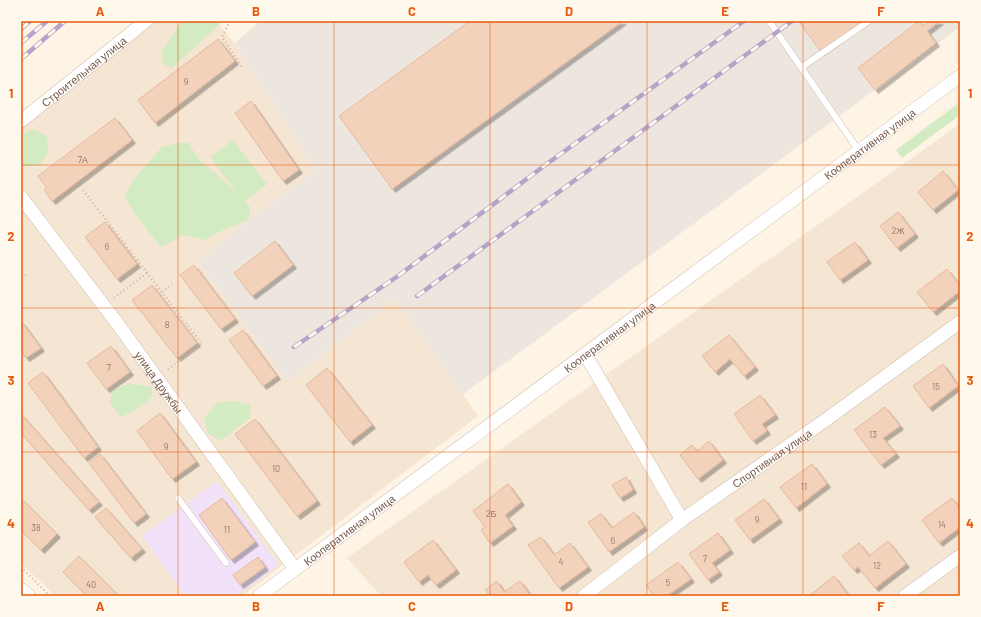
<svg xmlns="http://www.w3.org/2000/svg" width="981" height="617" viewBox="0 0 981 617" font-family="Barlow,sans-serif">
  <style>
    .residential { fill: #f5e5d3 }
    .industrial { fill: #ede6df }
    .education { fill: #f1e2f9 }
    .green { fill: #d3ebc3 }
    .building { fill: #f3d2bc; stroke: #e6b89c; filter: url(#shadow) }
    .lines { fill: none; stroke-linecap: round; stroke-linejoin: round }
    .service-casing { stroke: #d1bdad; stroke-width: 7 }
    .minor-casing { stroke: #d1bdad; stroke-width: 14 }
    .tertiary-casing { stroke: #d1bdad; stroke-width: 17 }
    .path { stroke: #d8b59f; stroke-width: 2.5; stroke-dasharray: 1 3; stroke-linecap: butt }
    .service { stroke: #fff; stroke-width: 6 }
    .minor { stroke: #fff; stroke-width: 13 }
    .tertiary { stroke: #fff; stroke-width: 16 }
    .rail-casing { stroke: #b6a3c7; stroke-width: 4.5 }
    .rail { stroke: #fff8ec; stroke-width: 3; stroke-dasharray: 9; stroke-linecap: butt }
    .grid { fill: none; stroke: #e8590c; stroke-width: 1; stroke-opacity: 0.55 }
    .labels { text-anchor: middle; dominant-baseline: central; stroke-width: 3; stroke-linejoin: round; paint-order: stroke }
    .number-label { font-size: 9px; fill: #967766 }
    .street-label { font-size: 11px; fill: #775949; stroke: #fff8ec }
    .neatline { fill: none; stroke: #e8590c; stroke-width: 1.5 }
    .grid-label { font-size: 13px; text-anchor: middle; font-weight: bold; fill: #e8590c }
  </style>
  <defs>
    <filter id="shadow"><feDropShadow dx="3.5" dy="3.5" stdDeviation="0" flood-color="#0004"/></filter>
  </defs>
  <rect width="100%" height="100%" fill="#fdf4e5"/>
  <path class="residential" d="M 153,21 L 215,21 L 235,43 L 315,171 L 288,382 L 395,299 L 478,416 L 242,596 L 55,596 L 21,563 L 21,128 Z
    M 960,124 L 960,596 L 381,596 L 347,558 Z"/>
  <path class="industrial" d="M 260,21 L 960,21 L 960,27 L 462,395 L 395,299 L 288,382 L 198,262 L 249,219 L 315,171 L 235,43 Z"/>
  <path class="education" d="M 217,481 L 279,565 L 236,596 L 185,596 L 142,536 Z"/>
  <path class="green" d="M 181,21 L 221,21 L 220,24 L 173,67 L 164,65 L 161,52 L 173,35 Z
    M 960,102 L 960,115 L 902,158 L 896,150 Z
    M 34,129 L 47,137 L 48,153 L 39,166 L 22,166 L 21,165 L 21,134 Z
    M 233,140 L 267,184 L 244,201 L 250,207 L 249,219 L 221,231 L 205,240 L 184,235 L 161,247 L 134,213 L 125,197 L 131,183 L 161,148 L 177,143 L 189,143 L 199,160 L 221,178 L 240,197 L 210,157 Z
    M 129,383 L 152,387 L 152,397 L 136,410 L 121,417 L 110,403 L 112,391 Z
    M 233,401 L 251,405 L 250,418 L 220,441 L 207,432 L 204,419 L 217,403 Z"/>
  <path class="building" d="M 470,21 L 623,21 L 392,189 L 339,116 Z
    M 802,21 L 863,21 L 821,52 L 800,23 Z
    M 919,21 L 923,26 L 929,21 L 940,21 L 927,31 L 936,43 L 875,90 L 858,68 Z
    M 218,39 L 235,61 L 155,123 L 138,100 Z
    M 251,101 L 299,170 L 283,181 L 235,113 Z
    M 115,118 L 132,140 L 52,201 L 44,190 L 47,188 L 38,176 Z
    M 943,171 L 958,190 L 933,210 L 918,192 Z
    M 898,212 L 915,234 L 897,248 L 880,226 Z
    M 105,222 L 137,264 L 117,279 L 85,237 Z
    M 275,241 L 293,265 L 252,296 L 234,273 Z
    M 855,242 L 868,260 L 840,280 L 827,262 Z
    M 194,265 L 235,319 L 221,329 L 180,275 Z
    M 947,269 L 960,286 L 960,291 L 933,312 L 917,292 Z
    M 152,285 L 197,343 L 177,358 L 132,300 Z
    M 21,321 L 41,348 L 26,358 L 21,351 Z
    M 243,330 L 277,376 L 263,386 L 229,340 Z
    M 729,335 L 755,367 L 744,376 L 730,359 L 715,372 L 702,356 Z
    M 111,346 L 130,372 L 106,389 L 87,363 Z
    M 943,364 L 958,386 L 929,408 L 913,386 Z
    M 327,368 L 372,425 L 350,442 L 306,385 Z
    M 43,372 L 98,447 L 84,458 L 28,383 Z
    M 760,395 L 775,415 L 762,424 L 767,431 L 753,441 L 734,414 Z
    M 885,407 L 900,426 L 883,438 L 896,454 L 881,465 L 854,430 Z
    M 160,413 L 196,462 L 172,479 L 137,431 Z
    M 21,414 L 99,502 L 89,510 L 21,433 Z
    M 255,419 L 317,501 L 297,516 L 235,434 Z
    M 709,441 L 723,460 L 698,479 L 680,455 L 692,445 L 697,451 Z
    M 100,454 L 146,514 L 134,523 L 89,463 Z
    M 812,464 L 827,484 L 796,508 L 780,487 Z
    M 626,477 L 633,490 L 620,498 L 612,485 Z
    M 508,484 L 521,502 L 505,515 L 513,526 L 490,543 L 481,530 L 485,527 L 473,511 Z
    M 21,498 L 57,534 L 41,550 L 21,530 Z
    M 222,498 L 255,542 L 231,560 L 199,515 Z
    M 952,498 L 960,509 L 960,527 L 939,543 L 922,520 Z
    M 764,499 L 779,519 L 750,540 L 735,520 Z
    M 106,508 L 142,549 L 131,558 L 95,517 Z
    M 634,512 L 644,527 L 609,552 L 588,522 L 601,514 L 612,528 Z
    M 718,533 L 730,550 L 712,563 L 719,572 L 708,580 L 689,554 Z
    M 541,537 L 554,555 L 570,543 L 588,567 L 559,588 L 528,545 Z
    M 433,540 L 456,570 L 436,585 L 428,575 L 419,582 L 404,562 Z
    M 888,541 L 906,564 L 875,588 L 858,567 L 854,570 L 842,556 L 859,543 L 869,556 Z
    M 79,556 L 118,595 L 118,596 L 87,596 L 63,572 Z
    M 258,557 L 265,567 L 240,585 L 233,575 Z
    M 678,562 L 691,579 L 668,595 L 669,596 L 654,596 L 646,585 Z
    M 834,576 L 849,596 L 809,596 Z
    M 497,581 L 504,592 L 520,581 L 531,596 L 490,596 L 485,590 Z"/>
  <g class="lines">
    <g class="service-casing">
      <path id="service" d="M 769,21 L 859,151
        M 802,67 L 869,21
        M 178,498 L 226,563"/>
    </g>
    <g class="minor-casing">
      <g id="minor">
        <path id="s1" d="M 21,121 L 146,21"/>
        <path id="s2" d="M 21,197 L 117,323 L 295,569"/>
        <path d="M 585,354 L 682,520"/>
        <path id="s3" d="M 259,596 L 960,76"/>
        <path id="s4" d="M 584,596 L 682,520 L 827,419 L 960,322"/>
        <path d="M 905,596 L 960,556"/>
      </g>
    </g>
    <g class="tertiary-casing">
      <path id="tertiary" d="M 21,591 L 27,596"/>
    </g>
    <path class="path" d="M 230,21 L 222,37 L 242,67
      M 83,190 L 202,344 L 167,370
      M 21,276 L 27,275
      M 162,292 L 172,284
      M 114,298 L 147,273
      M 21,567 L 50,596"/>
    <use href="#service" class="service"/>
    <use href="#minor" class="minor"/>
    <use href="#tertiary" class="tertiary"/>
    <g class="rail-casing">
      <path id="rail" d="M 21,29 L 30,21
        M 21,43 L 47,21
        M 21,59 L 65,21
        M 417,296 L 792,21
        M 294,347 L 398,276 L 544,166 L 744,21"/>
    </g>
    <use href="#rail" class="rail"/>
  </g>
  <path class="grid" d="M 178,21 L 178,596M 334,21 L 334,596M 490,21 L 490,596M 647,21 L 647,596M 803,21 L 803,596M 21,165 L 960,165M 21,308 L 960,308M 21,452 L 960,452"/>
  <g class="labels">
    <g class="number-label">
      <text x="186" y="81">9</text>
      <text x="83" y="159">7А</text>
      <text x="898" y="230">2Ж</text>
      <text x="107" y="246">6</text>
      <text x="167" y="324">8</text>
      <text x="109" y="367">7</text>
      <text x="936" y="386">15</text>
      <text x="873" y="434">13</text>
      <text x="166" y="446">9</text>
      <text x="276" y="468">10</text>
      <text x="804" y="486">11</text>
      <text x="491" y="513">2Б</text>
      <text x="757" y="519">9</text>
      <text x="942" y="524">14</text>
      <text x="36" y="527">38</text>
      <text x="227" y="529">11</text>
      <text x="613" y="540">6</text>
      <text x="705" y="558">7</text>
      <text x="561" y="561">4</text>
      <text x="877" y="565">12</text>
      <text x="668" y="582">5</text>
      <text x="91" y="584">40</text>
    </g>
    <g class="street-label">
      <text stroke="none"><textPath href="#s1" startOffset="80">Строительная улица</textPath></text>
      <text stroke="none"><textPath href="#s3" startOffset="760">Кооперативная улица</textPath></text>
      <text stroke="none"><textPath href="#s3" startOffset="436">Кооперативная улица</textPath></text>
      <text stroke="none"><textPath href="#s2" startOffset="231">улица Дружбы</textPath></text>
      <text stroke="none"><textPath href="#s4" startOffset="233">Спортивная улица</textPath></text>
      <text stroke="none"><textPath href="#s3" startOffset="112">Кооперативная улица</textPath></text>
    </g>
  </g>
  <rect width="981" height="617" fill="none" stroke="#fff8ec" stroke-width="44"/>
  <rect x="22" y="22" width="937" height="573" class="neatline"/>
  <g class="grid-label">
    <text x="100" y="16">A</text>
    <text x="256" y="16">B</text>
    <text x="412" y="16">C</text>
    <text x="569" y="16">D</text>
    <text x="725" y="16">E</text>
    <text x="881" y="16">F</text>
    <text x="11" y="98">1</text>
    <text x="970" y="98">1</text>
    <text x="11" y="241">2</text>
    <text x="970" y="241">2</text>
    <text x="11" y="385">3</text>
    <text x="970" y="385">3</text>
    <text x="11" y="528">4</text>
    <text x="970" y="528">4</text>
    <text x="100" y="611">A</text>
    <text x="256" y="611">B</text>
    <text x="412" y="611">C</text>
    <text x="569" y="611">D</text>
    <text x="725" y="611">E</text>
    <text x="881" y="611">F</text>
  </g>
</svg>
